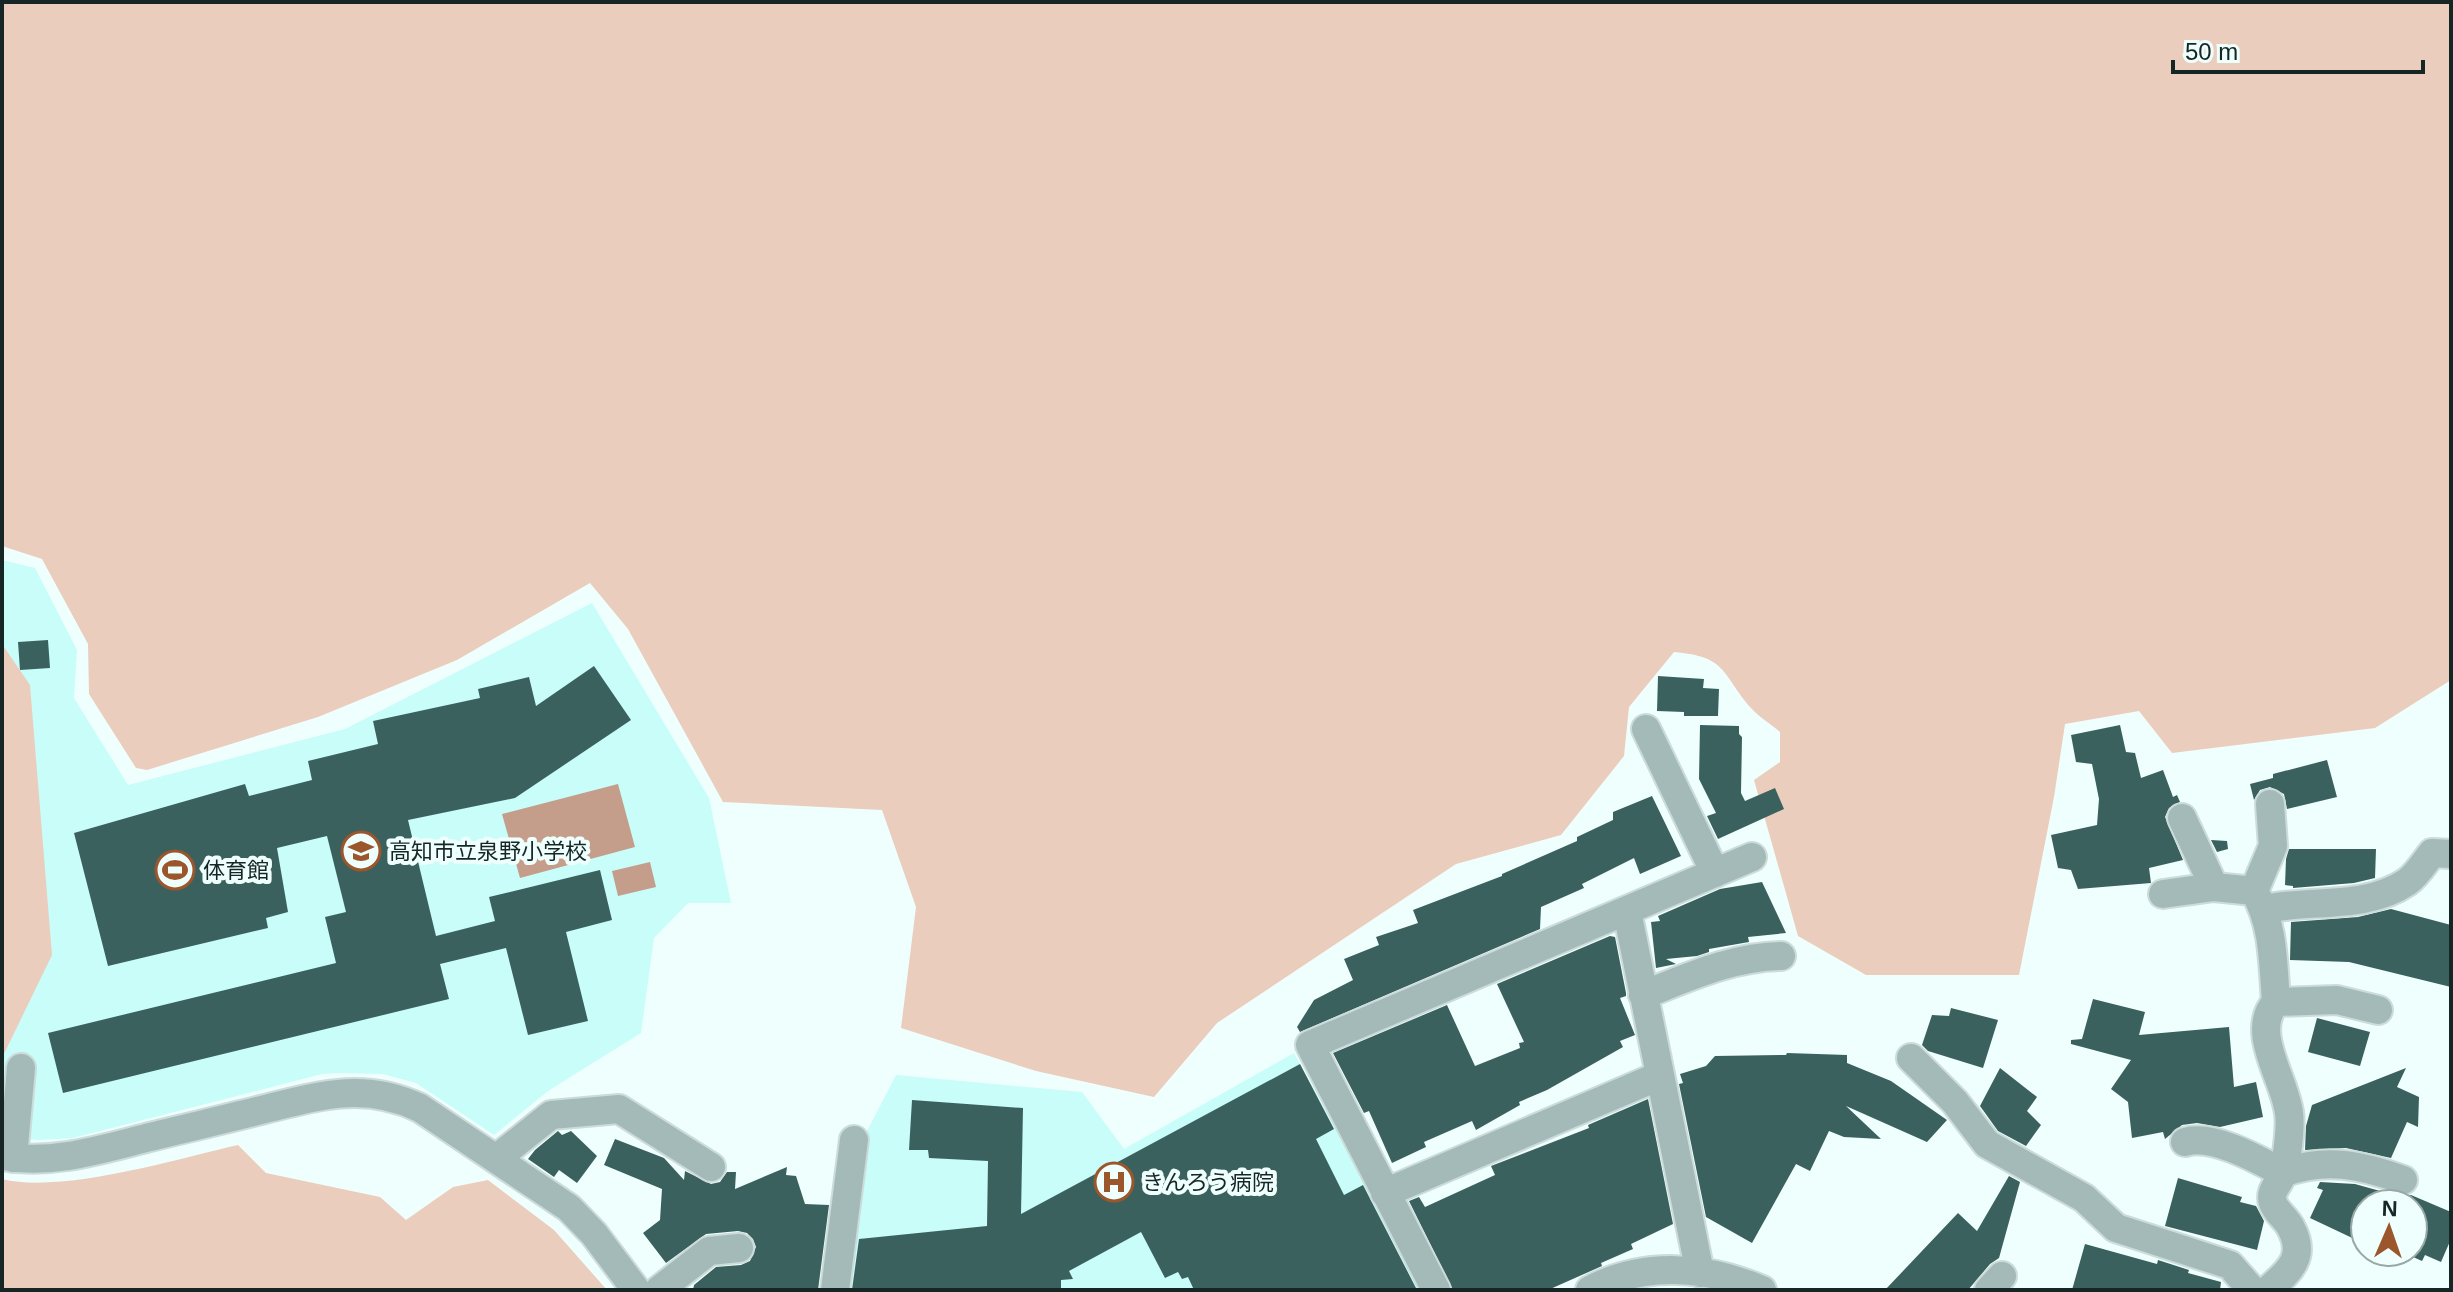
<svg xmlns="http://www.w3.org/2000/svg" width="2453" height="1292" viewBox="0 0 2453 1292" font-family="Helvetica,'Noto Sans JP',sans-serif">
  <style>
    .built { fill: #c8fdf9 }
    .green { fill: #ebcdbe }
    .water { fill: #c49e8a }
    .building { fill: #3b615f }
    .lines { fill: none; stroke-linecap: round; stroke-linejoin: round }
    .minor-casing { stroke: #cbdcda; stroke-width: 32 }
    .minor { stroke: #a4bab9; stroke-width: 28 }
    .labels { text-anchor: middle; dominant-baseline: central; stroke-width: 8; stroke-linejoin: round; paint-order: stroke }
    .poi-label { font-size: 22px; fill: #162625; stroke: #eefffd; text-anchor: start }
  </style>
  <rect width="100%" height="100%" fill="#eefffd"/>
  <path class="built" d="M 2,560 L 35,568 L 77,650 L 74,698 L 128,785 L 345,729 L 592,603 L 709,798 L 731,903 L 688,903 L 654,938 L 641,1033 L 548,1091 L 494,1135 L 416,1083 L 383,1074 L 337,1073 L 322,1074 L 73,1138 L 38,1140 L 2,1136 Z
    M 1294,1053 L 1424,1290 L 849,1290 L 847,1273 L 861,1215 L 864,1137 L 896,1075 L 1082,1092 L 1124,1149 Z"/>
  <path class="green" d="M 2,2 L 2451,2 L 2451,680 L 2375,728 L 2172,753 L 2139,711 L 2065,724 L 2054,797 L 2019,975 L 1866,975 L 1798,936 L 1754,780 L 1780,762 L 1780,732 C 1771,724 1759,717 1751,708 C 1720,672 1728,657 1674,652 L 1629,707 L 1624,756 L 1561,835 L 1456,864 L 1217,1023 L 1154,1097 L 1036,1071 L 901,1028 L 916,907 L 882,810 L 723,802 L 628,629 L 590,583 L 457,660 L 318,717 L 147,770 L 136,768 L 89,694 L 88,644 L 42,559 L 2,546 Z
    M 2,644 L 30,685 L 52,955 L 2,1058 Z
    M 238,1145 L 266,1173 L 380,1197 L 406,1220 L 453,1187 L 488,1180 L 554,1230 L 607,1290 L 2,1290 L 2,1179 C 62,1194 176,1159 238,1145 Z"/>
  <path class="water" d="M 618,784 L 635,847 L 520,878 L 502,814 Z
    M 650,862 L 656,887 L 618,896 L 612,871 Z"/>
  <path class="building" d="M 48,640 L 50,668 L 20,670 L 18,642 Z
    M 594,666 L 631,720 L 515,798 L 408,820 L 436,936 L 495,921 L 489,897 L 600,870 L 612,920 L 566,932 L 588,1021 L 528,1035 L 506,948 L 440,964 L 449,999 L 63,1093 L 48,1033 L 336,963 L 325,917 L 346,912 L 327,836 L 277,848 L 288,912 L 266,918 L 268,928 L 108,966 L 74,833 L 245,784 L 249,796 L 312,780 L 308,761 L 378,744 L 373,721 L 480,698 L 478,689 L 529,677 L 536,706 Z
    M 1658,676 L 1704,679 L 1703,688 L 1719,689 L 1718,716 L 1684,716 L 1684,712 L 1657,711 Z
    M 1700,725 L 1739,726 L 1739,734 L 1742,737 L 1741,793 L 1745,801 L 1775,788 L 1784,809 L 1718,839 L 1707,816 L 1716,813 L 1699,779 Z
    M 2120,725 L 2126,752 L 2135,753 L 2141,778 L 2163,770 L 2173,797 L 2177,795 L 2180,802 L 2169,808 L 2165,817 L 2183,860 L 2149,868 L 2151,883 L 2078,889 L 2071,870 L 2058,868 L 2051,835 L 2097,825 L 2099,799 L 2092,764 L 2076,762 L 2071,735 Z
    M 2327,760 L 2337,797 L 2287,809 L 2284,794 L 2270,787 L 2260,790 L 2254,800 L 2250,784 L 2273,778 L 2273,774 Z
    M 1652,796 L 1681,856 L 1640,874 L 1634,858 L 1582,884 L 1584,888 L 1541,907 L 1540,929 L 1300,1032 L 1297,1027 L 1314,1000 L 1353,980 L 1344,959 L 1379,945 L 1376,937 L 1418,923 L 1413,910 L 1502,876 L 1502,874 L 1577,841 L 1577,837 L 1613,820 L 1613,812 Z
    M 2211,840 L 2227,841 L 2228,849 L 2217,852 Z
    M 2289,849 L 2376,849 L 2375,878 L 2354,883 L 2293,888 L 2293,886 L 2285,885 L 2286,859 Z
    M 1762,882 L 1786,933 L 1748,937 L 1749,942 L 1709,949 L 1709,952 L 1697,956 L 1666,959 L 1676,964 L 1656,968 L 1651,922 L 1660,921 L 1658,916 L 1720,889 Z
    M 2391,909 L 2451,925 L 2451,987 L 2349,962 L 2290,960 L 2291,922 L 2358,917 Z
    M 1610,936 L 1615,937 L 1626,993 L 1626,996 L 1620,998 L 1635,1035 L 1620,1041 L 1623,1047 L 1547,1090 L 1519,1102 L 1520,1105 L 1476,1130 L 1472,1121 L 1424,1142 L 1426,1147 L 1392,1163 L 1369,1111 L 1364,1113 L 1333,1053 L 1447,1005 L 1475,1066 L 1520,1048 L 1519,1043 L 1524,1042 L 1497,984 Z
    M 2093,999 L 2145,1012 L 2139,1035 L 2229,1027 L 2234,1087 L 2256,1082 L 2263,1117 L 2220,1127 L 2197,1123 L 2182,1125 L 2165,1139 L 2163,1132 L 2132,1138 L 2128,1102 L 2111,1089 L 2131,1060 L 2071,1044 L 2071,1040 L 2082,1039 Z
    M 1951,1008 L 1998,1020 L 1983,1068 L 1928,1051 L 1922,1045 L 1932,1015 L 1949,1016 Z
    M 2317,1018 L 2370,1032 L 2360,1066 L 2308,1052 Z
    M 1787,1053 L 1847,1055 L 1847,1063 L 1891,1081 L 1947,1120 L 1927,1142 L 1846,1106 L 1881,1139 L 1844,1137 L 1829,1131 L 1810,1171 L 1796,1164 L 1752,1243 L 1706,1217 L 1679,1084 L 1683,1083 L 1680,1074 L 1706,1066 L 1715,1056 L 1786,1055 Z
    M 1300,1064 L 1334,1129 L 1316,1139 L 1344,1195 L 1363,1185 L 1417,1290 L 1194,1290 L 1188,1277 L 1182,1279 L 1178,1272 L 1165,1278 L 1141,1232 L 1069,1271 L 1073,1279 L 1061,1280 L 1061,1290 L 852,1290 L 859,1239 L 987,1226 L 988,1161 L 929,1158 L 928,1150 L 909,1150 L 912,1100 L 1023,1108 L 1021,1214 Z
    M 2000,1068 L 2037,1097 L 2027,1111 L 2041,1125 L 2026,1146 L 1998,1131 L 1980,1106 Z
    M 2406,1068 L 2397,1087 L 2419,1097 L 2418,1127 L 2407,1122 L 2391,1158 L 2346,1148 L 2305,1150 L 2306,1126 L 2312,1105 Z
    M 1648,1099 L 1673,1224 L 1631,1244 L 1633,1249 L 1601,1263 L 1602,1266 L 1548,1290 L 1453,1290 L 1409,1201 L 1419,1197 L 1425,1207 L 1495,1175 L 1491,1166 L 1589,1128 L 1588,1125 Z
    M 558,1131 L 562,1135 L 571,1131 L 597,1156 L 577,1183 L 559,1170 L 554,1177 L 528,1159 L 535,1150 Z
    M 615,1139 L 664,1158 L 684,1180 L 685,1171 L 711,1184 L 720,1182 L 727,1172 L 736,1172 L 735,1189 L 787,1167 L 786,1175 L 796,1176 L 805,1204 L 829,1205 L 818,1290 L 693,1290 L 694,1285 L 716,1267 L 741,1265 L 750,1261 L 756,1247 L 753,1239 L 747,1233 L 738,1231 L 706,1234 L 666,1263 L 643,1233 L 660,1220 L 662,1189 L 604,1165 Z
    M 2009,1176 L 2020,1182 L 1999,1258 L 1990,1264 L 1968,1290 L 1885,1290 L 1958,1213 L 1977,1231 Z
    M 2178,1178 L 2242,1197 L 2240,1202 L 2256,1206 L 2264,1221 L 2257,1250 L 2165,1226 Z
    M 2320,1182 L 2355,1184 L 2398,1196 L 2411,1195 L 2451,1212 L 2451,1239 L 2441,1262 L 2425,1255 L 2422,1261 L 2402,1252 L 2413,1252 L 2413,1204 L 2365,1204 L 2365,1244 L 2310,1218 L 2323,1190 L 2317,1188 Z
    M 2085,1244 L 2157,1264 L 2158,1260 L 2189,1270 L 2188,1273 L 2221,1282 L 2220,1290 L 2072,1290 Z"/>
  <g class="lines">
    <g class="minor-casing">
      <path id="minor" d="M 1646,729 L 1715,873
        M 2182,818 L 2214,887 L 2254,891 C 2274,924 2273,964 2276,1002 C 2249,1032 2285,1079 2289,1113 C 2291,1125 2287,1164 2282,1175 C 2279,1184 2269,1191 2273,1203 C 2276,1212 2287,1219 2291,1228 C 2307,1258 2288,1272 2268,1290
        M 2254,891 L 2273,846 L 2270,804
        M 2163,894 L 2214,887
        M 2265,909 C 2311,899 2366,910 2407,882 C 2417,875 2425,862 2432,853 L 2451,854
        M 1627,911 L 1700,1273
        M 1643,995 C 1689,977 1731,957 1781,956
        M 2276,1002 L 2337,1000 L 2378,1010
        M 1911,1058 L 1955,1102 L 1987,1144 L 2084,1198 L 2116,1228 L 2230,1265 L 2252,1290
        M 2185,1142 C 2212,1133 2259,1160 2283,1173 C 2325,1157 2362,1165 2403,1180
        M 2,1156 C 51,1165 99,1150 146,1138 C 186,1128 226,1119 265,1109 C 321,1095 365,1082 420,1108 L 569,1208 L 594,1234 L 636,1290
        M 13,1158 L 21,1068
        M 496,1159 L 551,1115 L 619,1109 L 711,1167
        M 1385,1193 L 1659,1076
        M 659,1290 L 709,1251 L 739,1248
        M 835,1290 L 854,1140
        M 1436,1290 L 1310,1045 L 1752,857
        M 1590,1290 C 1644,1261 1707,1266 1762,1290
        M 1989,1290 L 2002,1276"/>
    </g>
    <use href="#minor" class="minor"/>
  </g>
  <defs>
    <g id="school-ring" transform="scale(2)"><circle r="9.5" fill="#eefffd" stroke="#9b562c" stroke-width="1.5"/><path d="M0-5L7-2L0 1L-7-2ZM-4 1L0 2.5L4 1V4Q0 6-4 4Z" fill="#9b562c"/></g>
    <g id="stadium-ring" transform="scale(2)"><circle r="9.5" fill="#eefffd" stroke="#9b562c" stroke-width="1.5"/><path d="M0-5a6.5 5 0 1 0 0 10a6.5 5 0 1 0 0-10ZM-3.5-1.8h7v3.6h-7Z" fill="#9b562c"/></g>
    <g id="hospital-ring" transform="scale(2)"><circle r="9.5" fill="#eefffd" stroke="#9b562c" stroke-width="1.5"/><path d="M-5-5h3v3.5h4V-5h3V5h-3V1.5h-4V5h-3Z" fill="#9b562c"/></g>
  </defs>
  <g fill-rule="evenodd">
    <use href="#school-ring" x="361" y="851"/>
    <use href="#stadium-ring" x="175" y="870"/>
    <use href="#hospital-ring" x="1114" y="1182"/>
  </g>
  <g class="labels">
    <g class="poi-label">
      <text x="389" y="851">高知市立泉野小学校</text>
      <text x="203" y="870">体育館</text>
      <text x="1142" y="1182">きんろう病院</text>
    </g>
  </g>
  <rect width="2453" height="1292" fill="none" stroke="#162625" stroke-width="8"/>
  <g transform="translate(2389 1228) rotate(2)"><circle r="38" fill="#eefffd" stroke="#98a8a7" stroke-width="2"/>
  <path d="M0-6L14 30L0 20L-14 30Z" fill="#9b562c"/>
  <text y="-12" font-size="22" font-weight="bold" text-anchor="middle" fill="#162625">N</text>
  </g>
  <path d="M2173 60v12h250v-12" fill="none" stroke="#162625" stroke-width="4"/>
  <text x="2185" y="60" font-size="24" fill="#162625" stroke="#eefffd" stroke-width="6" paint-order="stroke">50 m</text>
</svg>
